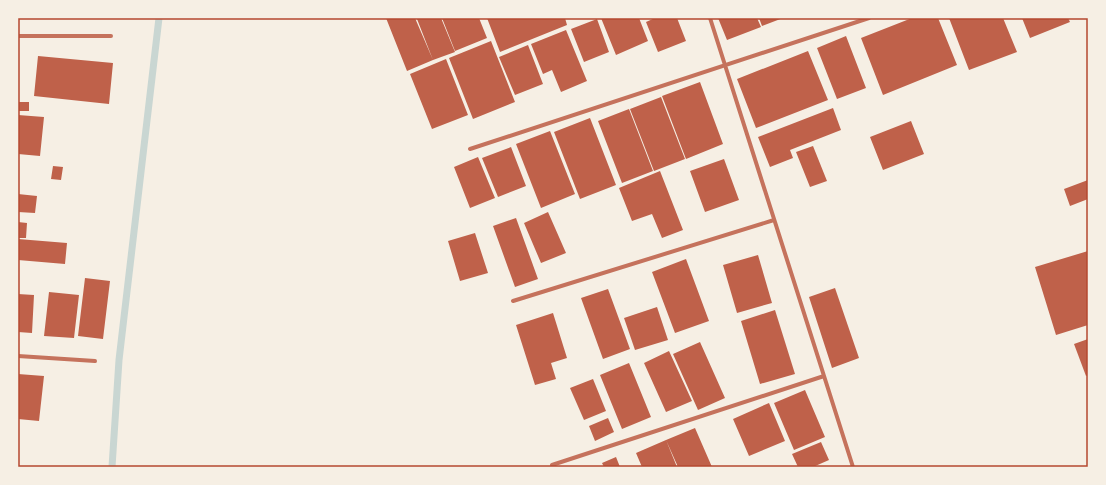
<svg xmlns="http://www.w3.org/2000/svg" width="1106" height="485" viewBox="0 0 1106 485" font-family="Spectral,serif">
  <style>
    .lines { fill: none; stroke-linecap: round; stroke-linejoin: round }
    .stream { stroke: #c9d6d2; stroke-width: 7 }
    .building { fill: #bf614a }
    .minor { stroke: #c5725c; stroke-width: 4 }
    .neatline { fill: none; stroke: #b5482f; stroke-width: 1.5 }
  </style>
  <rect width="100%" height="100%" fill="#f6efe4"/>
  <g class="lines">
    <path class="stream" d="M 112,467 L 119,360 L 159,18"/>
  </g>
  <path class="building" d="M 386,18 L 415,18 L 433,60 L 407,71 Z
    M 419,18 L 441,18 L 455,52 L 433,60 L 417,19 Z
    M 442,18 L 479,18 L 487,38 L 455,51 Z
    M 487,18 L 565,18 L 567,25 L 500,52 Z
    M 601,18 L 639,18 L 648,41 L 616,55 Z
    M 655,18 L 677,18 L 686,41 L 658,52 L 646,22 Z
    M 718,18 L 757,18 L 761,27 L 727,40 Z
    M 759,18 L 783,18 L 762,26 Z
    M 912,18 L 938,18 L 957,65 L 883,95 L 861,38 Z
    M 949,18 L 1003,18 L 1017,52 L 969,70 Z
    M 1022,18 L 1068,18 L 1070,22 L 1030,38 Z
    M 597,19 L 609,52 L 584,62 L 571,29 Z
    M 566,30 L 587,81 L 561,92 L 552,70 L 543,74 L 531,44 Z
    M 846,36 L 866,88 L 837,99 L 817,48 Z
    M 491,41 L 515,102 L 473,119 L 449,58 Z
    M 528,45 L 543,84 L 515,95 L 499,57 Z
    M 808,51 L 828,100 L 756,128 L 737,79 Z
    M 38,56 L 113,63 L 109,104 L 34,96 Z
    M 446,59 L 468,115 L 432,129 L 410,74 Z
    M 700,82 L 723,144 L 686,159 L 662,96 Z
    M 661,97 L 685,159 L 654,171 L 630,109 Z
    M 18,102 L 29,102 L 29,111 L 18,111 Z
    M 833,108 L 841,130 L 790,150 L 793,158 L 770,167 L 758,137 Z
    M 629,109 L 653,171 L 622,183 L 598,121 Z
    M 18,115 L 44,117 L 40,156 L 18,154 Z
    M 590,118 L 616,185 L 580,199 L 554,132 Z
    M 911,121 L 924,154 L 883,170 L 870,137 Z
    M 550,131 L 575,194 L 541,208 L 516,144 Z
    M 813,146 L 827,181 L 810,187 L 796,152 Z
    M 511,147 L 526,186 L 498,197 L 482,158 Z
    M 478,157 L 495,198 L 470,208 L 454,167 Z
    M 724,159 L 739,200 L 705,212 L 690,171 Z
    M 53,166 L 63,167 L 61,180 L 51,179 Z
    M 660,171 L 683,230 L 662,238 L 652,214 L 632,221 L 619,188 Z
    M 1088,180 L 1088,199 L 1070,206 L 1064,189 Z
    M 18,194 L 37,196 L 35,213 L 18,212 Z
    M 548,212 L 566,253 L 541,263 L 524,223 Z
    M 516,218 L 538,279 L 515,287 L 493,226 Z
    M 18,222 L 27,223 L 26,238 L 18,238 Z
    M 475,233 L 488,273 L 460,281 L 448,241 Z
    M 18,239 L 67,243 L 65,264 L 18,260 Z
    M 1088,251 L 1088,325 L 1056,335 L 1035,267 Z
    M 758,255 L 772,303 L 737,313 L 723,265 Z
    M 686,259 L 709,321 L 675,333 L 652,272 Z
    M 85,278 L 110,281 L 103,339 L 78,336 Z
    M 835,288 L 859,358 L 832,368 L 809,297 Z
    M 608,289 L 630,349 L 603,359 L 581,298 Z
    M 49,292 L 79,295 L 74,338 L 44,336 Z
    M 18,294 L 34,295 L 32,333 L 18,332 Z
    M 657,307 L 668,340 L 635,350 L 624,318 Z
    M 775,310 L 795,374 L 760,384 L 741,321 Z
    M 553,313 L 567,358 L 551,363 L 556,379 L 535,385 L 516,325 Z
    M 1088,339 L 1088,375 L 1086,376 L 1074,344 Z
    M 700,342 L 725,398 L 698,410 L 673,354 Z
    M 669,351 L 692,401 L 666,412 L 644,363 Z
    M 629,363 L 651,417 L 622,429 L 600,375 Z
    M 18,374 L 44,376 L 39,421 L 18,419 Z
    M 593,379 L 606,411 L 584,420 L 570,388 Z
    M 805,390 L 825,437 L 794,450 L 774,403 Z
    M 769,403 L 785,441 L 749,456 L 733,419 Z
    M 608,418 L 614,432 L 595,441 L 589,426 Z
    M 695,428 L 712,467 L 678,467 L 666,440 Z
    M 666,440 L 677,467 L 642,467 L 636,453 Z
    M 821,442 L 829,460 L 813,467 L 798,467 L 792,454 Z
    M 616,457 L 620,467 L 604,467 L 602,463 Z"/>
  <g class="lines">
    <path class="minor" d="M 710,18 L 853,467
      M 18,36 L 111,36
      M 470,149 L 869,18
      M 513,301 L 774,220
      M 18,356 L 95,361
      M 552,465 L 824,376"/>
  </g>
  <rect width="1106" height="485" fill="none" stroke="#f6efe4" stroke-width="38"/>
  <rect x="19" y="19" width="1068" height="447" class="neatline"/>
</svg>
